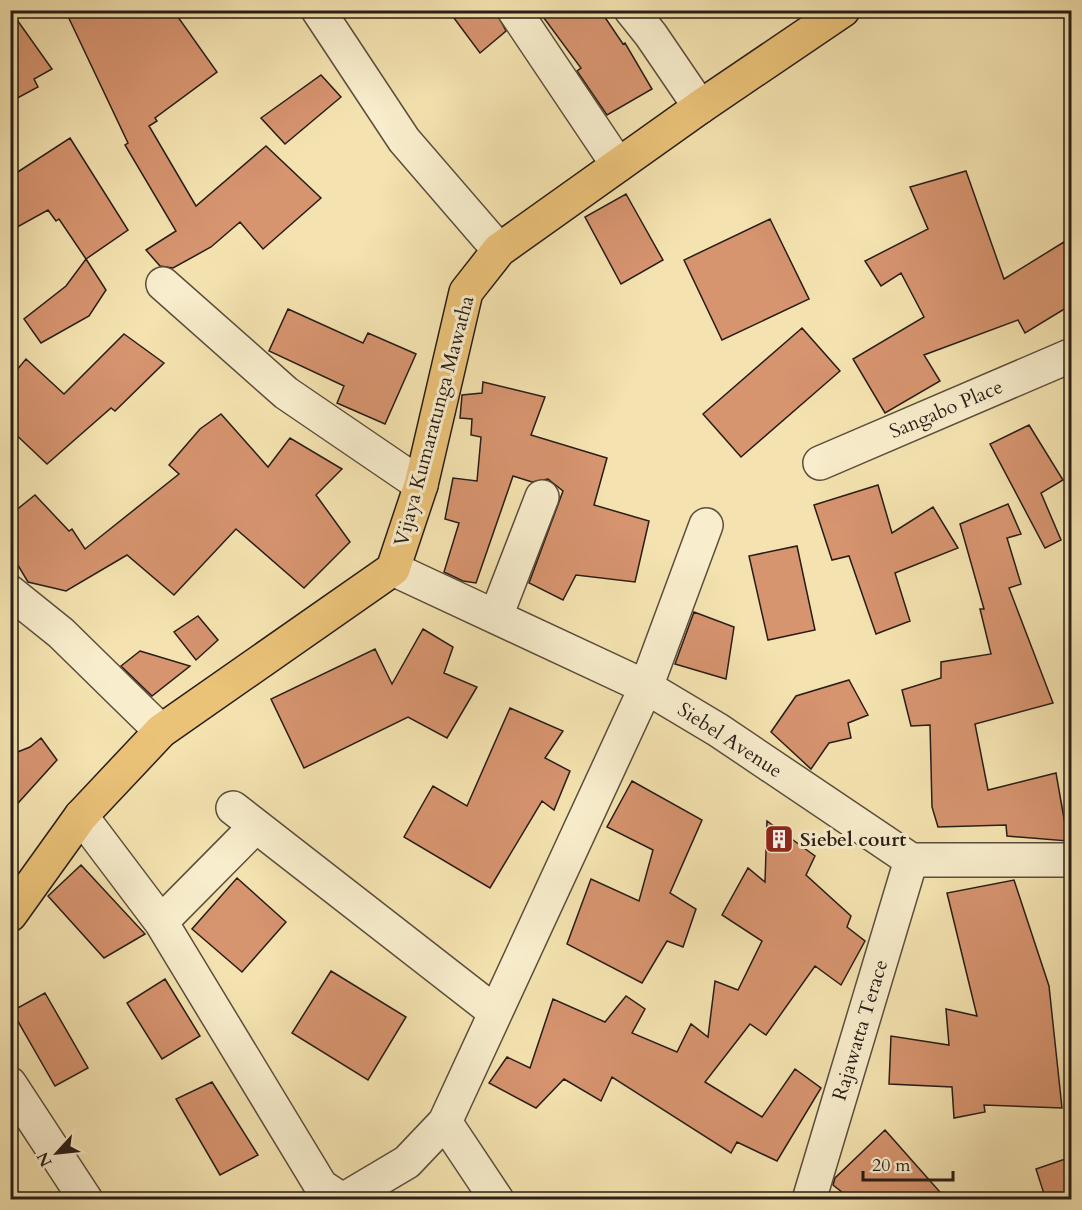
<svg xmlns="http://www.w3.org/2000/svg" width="1082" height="1210" viewBox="0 0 1082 1210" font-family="Cardo,serif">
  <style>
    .building { fill: #d6946f; stroke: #281d17; stroke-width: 1.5 }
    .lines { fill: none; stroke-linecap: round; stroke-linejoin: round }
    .minor-casing { stroke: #5b4e3d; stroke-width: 36 }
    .major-casing { stroke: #281d17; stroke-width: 36 }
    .minor { stroke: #f8edcc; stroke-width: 33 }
    .major { stroke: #eac278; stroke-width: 33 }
    .labels { text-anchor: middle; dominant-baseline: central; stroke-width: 6; stroke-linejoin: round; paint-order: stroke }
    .street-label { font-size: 20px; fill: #281d17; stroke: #f8edcc }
    .poi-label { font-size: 20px; font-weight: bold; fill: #281d17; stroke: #f8edcc; text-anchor: start }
  </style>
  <rect width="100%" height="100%" fill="#f4e3b0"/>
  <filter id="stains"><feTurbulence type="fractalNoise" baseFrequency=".00333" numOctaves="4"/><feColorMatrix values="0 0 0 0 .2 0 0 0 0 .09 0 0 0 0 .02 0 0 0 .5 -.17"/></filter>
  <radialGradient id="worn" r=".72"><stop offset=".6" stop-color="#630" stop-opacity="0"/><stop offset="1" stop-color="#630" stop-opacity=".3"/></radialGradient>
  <path class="building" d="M 10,10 L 52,69 L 34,79 L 38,87 L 10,102 Z
    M 65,10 L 173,10 L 217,72 L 155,118 L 157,121 L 149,126 L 196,206 L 266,146 L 321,198 L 263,249 L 240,222 L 211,247 L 173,268 L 160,266 L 146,250 L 176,231 L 125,145 L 128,143 Z
    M 448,10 L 495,10 L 506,31 L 480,53 Z
    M 538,10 L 600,10 L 623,44 L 625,43 L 652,89 L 607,115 L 577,71 L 581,68 Z
    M 321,75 L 341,97 L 285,144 L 261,118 Z
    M 70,138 L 128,230 L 86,259 L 59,219 L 56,221 L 48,210 L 10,231 L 10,177 Z
    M 966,171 L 1004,279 L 1064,242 L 1071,262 L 1071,305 L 1025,333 L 1018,320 L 924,355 L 940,381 L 885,413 L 853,359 L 924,317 L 901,273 L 881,286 L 865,261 L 928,229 L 910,187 Z
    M 626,194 L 663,260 L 621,284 L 585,217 Z
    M 770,219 L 809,299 L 722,340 L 684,260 Z
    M 86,259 L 106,290 L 89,316 L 41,343 L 24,319 L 66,286 Z
    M 288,309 L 363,343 L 368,333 L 416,354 L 385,424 L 337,403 L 344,386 L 269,351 Z
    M 802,328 L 840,371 L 741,457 L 703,414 Z
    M 124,334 L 164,363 L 115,411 L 111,408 L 47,464 L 10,429 L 10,378 L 26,359 L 64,394 Z
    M 483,382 L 545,397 L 531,435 L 607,458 L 594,505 L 649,521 L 635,582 L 576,575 L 563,600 L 529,583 L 563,491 L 548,479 L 532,482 L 513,476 L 476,583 L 463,581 L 444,572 L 459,523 L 445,519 L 453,478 L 477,481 L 481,437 L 471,435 L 472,419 L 460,418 L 462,395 L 482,393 Z
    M 221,414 L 268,467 L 290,438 L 342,469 L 316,495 L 350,542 L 304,588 L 236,529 L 174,595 L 127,555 L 66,591 L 28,582 L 10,552 L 10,515 L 35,495 L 69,531 L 72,529 L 85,549 L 179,474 L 169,465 L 200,429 Z
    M 1029,425 L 1063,480 L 1041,493 L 1061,540 L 1045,548 L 990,444 Z
    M 878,485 L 892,533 L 933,507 L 958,548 L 895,573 L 910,621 L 876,634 L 849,556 L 832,560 L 814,505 Z
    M 1008,504 L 1021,534 L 1007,538 L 1021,584 L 1009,588 L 1053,703 L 975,724 L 988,790 L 1056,773 L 1068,841 L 1007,836 L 1006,825 L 938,827 L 932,807 L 930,725 L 911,726 L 902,690 L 941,678 L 941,662 L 991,654 L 980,609 L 984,609 L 960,524 Z
    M 797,546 L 815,630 L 768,640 L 749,556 Z
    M 694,612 L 734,627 L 726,679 L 675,664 Z
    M 198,616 L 218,640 L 196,660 L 174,632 Z
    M 423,629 L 453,647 L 444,673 L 477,687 L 447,738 L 408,717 L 304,768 L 271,699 L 375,649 L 392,684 Z
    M 140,651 L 190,666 L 152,696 L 121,666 Z
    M 849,680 L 868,715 L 848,723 L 851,738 L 829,743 L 811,769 L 771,732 L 796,696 Z
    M 510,708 L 563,731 L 545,758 L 570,771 L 554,810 L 542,801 L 490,888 L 404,837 L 433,786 L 467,806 Z
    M 41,738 L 57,760 L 10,812 L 10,755 L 30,747 Z
    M 632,781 L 702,820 L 670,893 L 696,909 L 683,947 L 667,941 L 642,983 L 567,944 L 591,879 L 639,901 L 653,850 L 607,827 Z
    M 767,821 L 815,856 L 806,875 L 851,916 L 847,927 L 865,941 L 841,985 L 815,966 L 766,1035 L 750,1024 L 705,1082 L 762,1117 L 795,1069 L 821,1088 L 777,1161 L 737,1142 L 731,1153 L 612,1077 L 601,1101 L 564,1079 L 536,1108 L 489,1083 L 507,1057 L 530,1068 L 553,999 L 605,1022 L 626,996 L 645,1009 L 632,1033 L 677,1052 L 691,1024 L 708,1037 L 715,981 L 738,990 L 762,941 L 722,915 L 748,868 L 765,882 Z
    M 81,865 L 145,934 L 104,958 L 48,896 Z
    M 237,878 L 286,922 L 242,972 L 192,929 Z
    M 1014,880 L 1049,986 L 1062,1108 L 984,1105 L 985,1112 L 954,1118 L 952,1087 L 889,1084 L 891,1036 L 949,1045 L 946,1009 L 977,1016 L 947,893 Z
    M 331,971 L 406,1017 L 368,1080 L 292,1033 Z
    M 165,979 L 200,1036 L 162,1059 L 127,1003 Z
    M 45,993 L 88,1068 L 55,1086 L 12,1011 Z
    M 212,1082 L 258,1155 L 220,1175 L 176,1099 Z
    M 885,1130 L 947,1200 L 852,1200 L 833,1185 L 835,1178 Z
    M 1071,1157 L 1071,1200 L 1046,1200 L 1036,1169 Z"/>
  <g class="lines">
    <g class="minor-casing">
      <path id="minor" d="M 318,10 L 404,140 L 499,250
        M 514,10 L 618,165
        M 631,10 L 651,35 L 700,107
        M 163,284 L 286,393 L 421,485
        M 820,463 L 1072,355
        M 393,569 L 646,687 L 718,730 L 911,860 L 1072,860
        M 10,592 L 61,633 L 161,731
        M 496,616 L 542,497
        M 233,808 L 495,1012
        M 81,816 L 161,922 L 321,1186 L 342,1200
        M 161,922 L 255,827
        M 10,1084 L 86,1200
        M 445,1122 L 497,1200
        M 343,1200 L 407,1162 L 445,1122 L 646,687 L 706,525
        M 809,1200 L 911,860"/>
    </g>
    <g class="major-casing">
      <path id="major" d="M 10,915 L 81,816 L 161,731 L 393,569 L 421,485 L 466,292 L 499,250 L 700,107 L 843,10"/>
    </g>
    <use href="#minor" class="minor"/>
    <use href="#major" class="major"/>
  </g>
  <defs>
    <g id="building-square" transform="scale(1.5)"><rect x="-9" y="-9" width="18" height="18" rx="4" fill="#8f2418" stroke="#f8edcc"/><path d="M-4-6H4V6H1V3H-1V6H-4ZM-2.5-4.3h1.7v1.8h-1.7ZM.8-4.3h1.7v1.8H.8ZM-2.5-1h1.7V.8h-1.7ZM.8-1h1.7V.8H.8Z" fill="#fff"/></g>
  </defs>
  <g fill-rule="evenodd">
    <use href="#building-square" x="779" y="839"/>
  </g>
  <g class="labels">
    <g class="street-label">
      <text transform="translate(946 409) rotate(-23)">Sangabo Place</text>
      <text transform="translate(434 421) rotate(-75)">Vijaya Kumaratunga Mawatha</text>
      <text transform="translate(730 740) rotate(33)">Siebel Avenue</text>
      <text transform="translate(860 1030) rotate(-73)">Rajawatta Terace</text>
    </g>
    <g class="poi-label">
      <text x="800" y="839">Siebel court</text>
    </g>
  </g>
  <rect width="1082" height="1210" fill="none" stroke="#f4e3b0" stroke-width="36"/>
  <rect x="12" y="12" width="1058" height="1186" fill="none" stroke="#281d17" stroke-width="3"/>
  <rect x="18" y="18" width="1046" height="1174" fill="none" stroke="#281d17" stroke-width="1.5"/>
  <g transform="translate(57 1153) rotate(243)" stroke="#f8edcc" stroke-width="4.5" paint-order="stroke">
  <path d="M0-4.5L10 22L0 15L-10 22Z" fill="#281d17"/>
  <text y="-9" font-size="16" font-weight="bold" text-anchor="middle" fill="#281d17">N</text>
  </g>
  <path d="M863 1171v9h90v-9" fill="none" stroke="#281d17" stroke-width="3"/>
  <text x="872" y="1171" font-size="18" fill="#281d17" stroke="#f8edcc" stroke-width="4.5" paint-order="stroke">20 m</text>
  <rect width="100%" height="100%" filter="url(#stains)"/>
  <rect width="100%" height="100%" fill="url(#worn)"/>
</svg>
